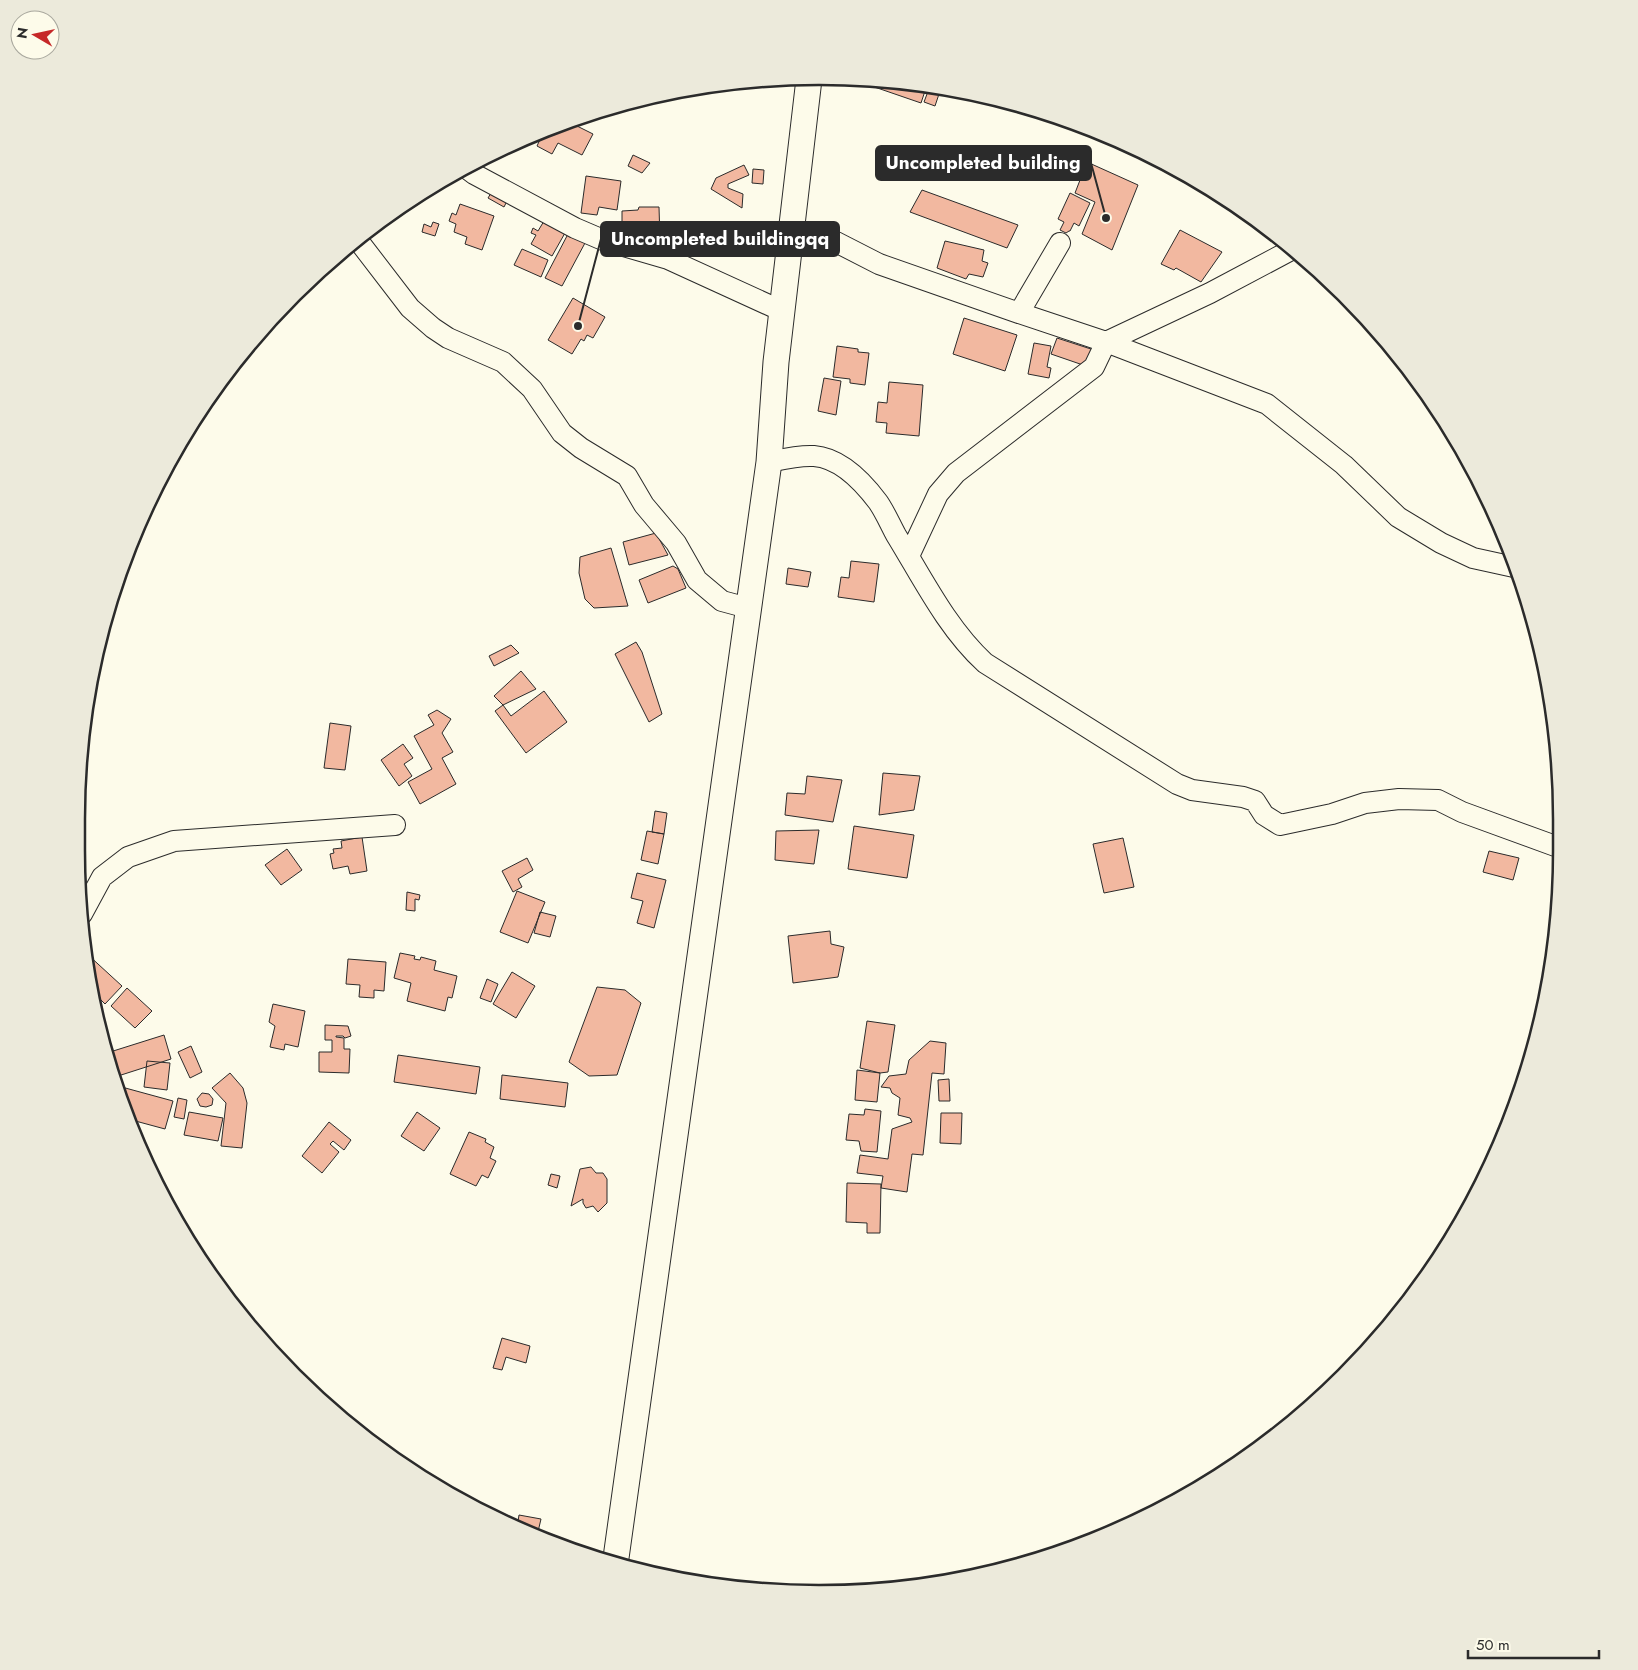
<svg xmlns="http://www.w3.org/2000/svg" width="1638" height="1670" viewBox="0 0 1638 1670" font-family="Jost,sans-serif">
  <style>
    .building { fill: #f2b8a0; stroke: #2b2b2b }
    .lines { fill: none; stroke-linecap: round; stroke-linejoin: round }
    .minor-casing { stroke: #2b2b2b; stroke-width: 22 }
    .major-casing { stroke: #2b2b2b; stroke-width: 27 }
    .minor { stroke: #fdfbea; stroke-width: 20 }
    .major { stroke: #fdfbea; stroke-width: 25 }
    .rim { fill: none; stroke: #2b2b2b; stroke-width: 2.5 }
    .leader { fill: none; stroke: #2b2b2b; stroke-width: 2 }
    .callout-dot { fill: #2b2b2b; stroke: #fdfbea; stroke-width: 2 }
    .callout { fill: #2b2b2b; stroke: #2b2b2b; stroke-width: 2 }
    .callout-label { font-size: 19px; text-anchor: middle; font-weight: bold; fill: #fff }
  </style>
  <rect width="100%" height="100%" fill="#fdfbea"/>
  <path class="building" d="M 857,81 L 916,83 L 927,85 L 921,103 Z
    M 930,86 L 941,88 L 935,106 L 924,102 Z
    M 571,123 L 593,134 L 582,155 L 558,143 L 552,154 L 537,146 L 543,133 Z
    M 633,155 L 650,163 L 642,173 L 628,166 Z
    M 1087,162 L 1138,185 L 1112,250 L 1082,234 L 1095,202 L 1075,193 Z
    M 744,165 L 749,175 L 728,184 L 728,188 L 743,194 L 742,208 L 711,189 L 716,178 Z
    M 753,169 L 764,170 L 763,184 L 752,183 Z
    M 586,176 L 621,181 L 617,210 L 599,207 L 597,215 L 581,213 Z
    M 494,188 L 509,197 L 504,207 L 488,198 Z
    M 922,190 L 1018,225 L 1007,248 L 910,212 Z
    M 1070,193 L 1090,203 L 1079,226 L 1074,223 L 1070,231 L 1069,231 L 1066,233 L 1060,230 L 1064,222 L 1058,219 Z
    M 460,204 L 494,216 L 482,250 L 465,244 L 467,237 L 454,232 L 456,224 L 449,221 L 452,213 L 456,215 Z
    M 639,207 L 659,207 L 660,240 L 622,241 L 622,211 L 638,210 Z
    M 544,221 L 565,233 L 552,256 L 531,244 L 536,235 L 531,233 L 533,228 L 538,231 Z
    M 433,222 L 439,224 L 435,236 L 422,232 L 424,224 L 431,227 Z
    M 1180,230 L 1222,252 L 1201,282 L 1176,268 L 1174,270 L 1161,264 Z
    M 568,234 L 585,243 L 562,286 L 545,278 Z
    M 945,241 L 984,250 L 982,261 L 988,263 L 983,277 L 969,274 L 966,279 L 937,268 Z
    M 522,249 L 548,260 L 541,277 L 514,265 Z
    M 573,298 L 605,317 L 593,338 L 587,335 L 584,341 L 581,339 L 572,354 L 548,340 Z
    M 964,318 L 1017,335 L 1005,371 L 953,354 Z
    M 1057,338 L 1094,350 L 1083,365 L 1051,354 Z
    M 1034,343 L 1051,346 L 1047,367 L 1051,368 L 1049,378 L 1028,374 Z
    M 837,346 L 858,349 L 858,352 L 869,353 L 865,385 L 850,383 L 850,379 L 833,377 Z
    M 824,378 L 841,381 L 836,415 L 818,411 Z
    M 889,382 L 923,385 L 919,436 L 886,433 L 887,423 L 876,422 L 878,402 L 887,403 Z
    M 656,533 L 668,555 L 629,565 L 623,542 Z
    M 611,548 L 628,606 L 594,608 L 585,599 L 579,573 L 580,557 Z
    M 851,561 L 879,564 L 874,602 L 838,597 L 841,577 L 849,578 Z
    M 673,566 L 678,569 L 686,588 L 648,603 L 639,580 Z
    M 788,568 L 811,572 L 808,587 L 786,584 Z
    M 636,642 L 642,652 L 662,714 L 649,722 L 615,654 Z
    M 511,645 L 519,653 L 494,666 L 489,656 Z
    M 521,671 L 536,689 L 503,705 L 494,696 Z
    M 544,691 L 567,722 L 526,753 L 495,711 L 503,705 L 511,716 Z
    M 437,710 L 451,719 L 442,733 L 453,752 L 442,758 L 456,784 L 420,804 L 408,782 L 432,769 L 414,736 L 434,725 L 428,715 Z
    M 330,723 L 351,726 L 345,770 L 324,768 Z
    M 403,744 L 413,758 L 404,764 L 412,776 L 399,786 L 381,760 Z
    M 883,773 L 920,776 L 914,810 L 879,815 Z
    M 807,776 L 842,780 L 833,822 L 785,815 L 787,793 L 805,794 Z
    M 655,811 L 667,813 L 664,834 L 652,832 Z
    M 854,826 L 914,835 L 907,878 L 848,869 Z
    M 819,830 L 814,864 L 775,860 L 776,831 Z
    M 647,831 L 664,834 L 658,864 L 641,860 Z
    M 362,837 L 367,871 L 350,874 L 348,866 L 333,869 L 330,854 L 334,853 L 333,849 L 342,848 L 341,841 Z
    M 1123,838 L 1134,887 L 1104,893 L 1093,844 Z
    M 287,849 L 302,870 L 281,885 L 265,865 Z
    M 1489,851 L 1519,858 L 1513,880 L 1483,872 Z
    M 527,858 L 533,870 L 518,879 L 522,887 L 513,892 L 502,871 Z
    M 637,873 L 666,880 L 654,928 L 637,923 L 643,901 L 631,898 Z
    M 517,891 L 545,902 L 528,943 L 500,932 Z
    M 407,892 L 420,895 L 419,900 L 415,899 L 415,911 L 406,910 Z
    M 540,912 L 556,916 L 550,937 L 534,933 Z
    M 830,931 L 831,944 L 844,947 L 838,977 L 793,983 L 788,936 Z
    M 86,953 L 122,986 L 105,1004 L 90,989 Z
    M 400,953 L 415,956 L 414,959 L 420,960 L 421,957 L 436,961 L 434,970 L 457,976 L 452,998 L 448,997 L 445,1011 L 407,1001 L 411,983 L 394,978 Z
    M 348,959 L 386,962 L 384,991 L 374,990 L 374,998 L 359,997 L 360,985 L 346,984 Z
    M 512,972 L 535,986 L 516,1018 L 493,1004 Z
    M 487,979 L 498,984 L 491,1002 L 480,998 Z
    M 597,987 L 625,990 L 641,1003 L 617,1075 L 589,1076 L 569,1062 Z
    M 127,988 L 152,1011 L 135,1028 L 111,1006 Z
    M 273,1004 L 305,1011 L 298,1047 L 285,1044 L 284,1050 L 270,1047 L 275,1026 L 269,1022 Z
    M 867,1021 L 895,1025 L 888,1072 L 880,1073 L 860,1068 Z
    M 325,1025 L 348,1026 L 351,1036 L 345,1038 L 343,1036 L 336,1036 L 336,1037 L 344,1038 L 344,1049 L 350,1049 L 349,1073 L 319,1072 L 319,1052 L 332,1052 L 332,1040 L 325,1040 Z
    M 164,1035 L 171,1059 L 118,1076 L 110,1052 Z
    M 930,1041 L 946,1043 L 944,1074 L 932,1073 L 923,1155 L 912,1154 L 907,1192 L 881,1188 L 883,1176 L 857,1173 L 860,1155 L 888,1159 L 892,1129 L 912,1122 L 910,1118 L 898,1115 L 900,1098 L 892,1093 L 890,1088 L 881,1087 L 889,1076 L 906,1074 L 909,1060 Z
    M 191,1046 L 202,1072 L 190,1078 L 178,1052 Z
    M 398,1055 L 480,1067 L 476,1094 L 394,1082 Z
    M 147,1061 L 170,1063 L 167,1090 L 144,1087 Z
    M 857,1070 L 880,1073 L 877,1102 L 855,1100 Z
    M 230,1073 L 243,1088 L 247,1103 L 242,1148 L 221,1146 L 226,1103 L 212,1088 Z
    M 502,1075 L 568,1083 L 565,1107 L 500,1099 Z
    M 949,1079 L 950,1101 L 939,1101 L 938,1080 Z
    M 118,1086 L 173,1101 L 165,1129 L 128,1119 Z
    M 202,1093 L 209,1094 L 213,1099 L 212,1105 L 206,1107 L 200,1106 L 197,1099 Z
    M 178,1098 L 187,1100 L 184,1119 L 174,1117 Z
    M 865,1109 L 881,1111 L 877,1152 L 861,1151 L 859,1141 L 846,1140 L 849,1114 L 864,1115 Z
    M 189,1112 L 223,1118 L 218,1141 L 184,1135 Z
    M 417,1112 L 440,1128 L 424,1151 L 401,1136 Z
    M 941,1113 L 962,1113 L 961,1144 L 940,1143 Z
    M 329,1122 L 351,1140 L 344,1150 L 333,1141 L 330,1144 L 339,1152 L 322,1173 L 302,1156 Z
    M 469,1132 L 486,1139 L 485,1142 L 494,1147 L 490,1158 L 496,1161 L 488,1178 L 482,1175 L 476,1186 L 450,1174 Z
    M 591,1167 L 596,1173 L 603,1173 L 607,1179 L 607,1203 L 598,1212 L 593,1206 L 586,1208 L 583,1203 L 583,1199 L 571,1206 L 580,1169 Z
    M 551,1174 L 560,1176 L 557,1188 L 548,1185 Z
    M 847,1183 L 881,1184 L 880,1233 L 867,1233 L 867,1223 L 846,1222 Z
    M 502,1338 L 530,1346 L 526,1363 L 506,1357 L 502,1370 L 493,1368 Z
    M 519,1515 L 541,1519 L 537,1536 L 531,1535 L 517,1528 Z"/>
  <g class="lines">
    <g class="minor-casing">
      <path id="minor" d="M 466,168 L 474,174 L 575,228 L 603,240 L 668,259 L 782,311
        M 790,231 L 836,242 L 879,264 L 1019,313 L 1060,243
        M 357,239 L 410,308 L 433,328 L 448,338 L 503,362 L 532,389 L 562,433 L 581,448 L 627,476 L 644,505 L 676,543 L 697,580 L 722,601 L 748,608
        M 1106,342 L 1267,404 L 1344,465 L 1398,517 L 1441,543 L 1473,558 L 1514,567
        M 1106,342 L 1210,293 L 1293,249
        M 769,462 C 783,459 799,455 814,456 C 840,458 863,482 878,502 C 885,512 890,524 896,535 C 923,579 947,628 985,663 L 1177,784 L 1192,790 L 1243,797 L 1255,801 L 1264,815 L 1280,825 L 1332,814 L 1365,803 L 1399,799 L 1438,800 L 1462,812 L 1558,847
        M 909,556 L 938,494 L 956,473 L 1094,367 L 1106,342 L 1019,313
        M 82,914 L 102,877 L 128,857 L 174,841 L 395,825"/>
    </g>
    <g class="major-casing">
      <path id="major" d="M 615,1565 L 769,462 L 776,362 L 809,79"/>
    </g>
    <use href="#minor" class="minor"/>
    <use href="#major" class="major"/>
  </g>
  <path d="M0 0H1638V1670H0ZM819 85H819A734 734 0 0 1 1553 819V851A734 734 0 0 1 819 1585H819A734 734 0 0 1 85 851V819A734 734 0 0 1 819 85Z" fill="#eceadb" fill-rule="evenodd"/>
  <path class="rim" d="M819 85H819A734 734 0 0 1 1553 819V851A734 734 0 0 1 819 1585H819A734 734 0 0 1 85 851V819A734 734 0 0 1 819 85Z"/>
  <path class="leader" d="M1106 218L1091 163M578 326L601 239"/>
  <g class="callout-dot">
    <circle cx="1106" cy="218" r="5"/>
    <circle cx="578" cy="326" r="5"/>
  </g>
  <g class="callout">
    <rect x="876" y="146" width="215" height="34" rx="5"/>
    <rect x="601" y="222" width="238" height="34" rx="5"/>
  </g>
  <g class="callout-label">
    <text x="983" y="169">Uncompleted building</text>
    <text x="720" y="245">Uncompleted buildingqq</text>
  </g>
  <g transform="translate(35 35) rotate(279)"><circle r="24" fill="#fdfbea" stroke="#a9a89e"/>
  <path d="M0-4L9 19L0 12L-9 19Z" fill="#c62828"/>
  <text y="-8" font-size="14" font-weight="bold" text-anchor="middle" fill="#2b2b2b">N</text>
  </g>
  <path d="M1468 1650v8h131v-8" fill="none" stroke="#2b2b2b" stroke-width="2.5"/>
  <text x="1476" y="1650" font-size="15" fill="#2b2b2b" stroke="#fdfbea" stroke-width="4" paint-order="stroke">50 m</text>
</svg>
